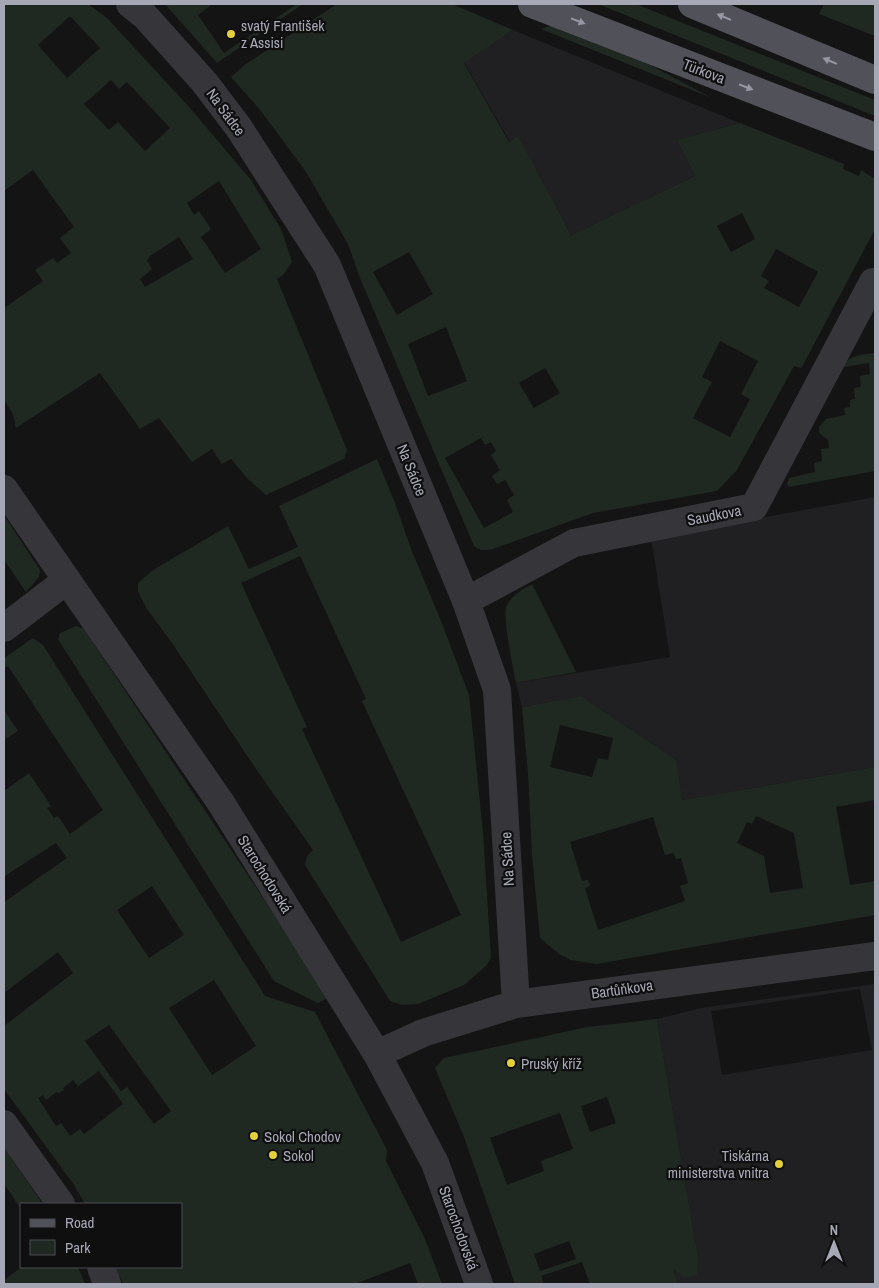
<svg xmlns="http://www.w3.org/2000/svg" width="879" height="1288" viewBox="0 0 879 1288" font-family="'Archivo Narrow',sans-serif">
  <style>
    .built { fill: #202022; fill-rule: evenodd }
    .green { fill: #202822; fill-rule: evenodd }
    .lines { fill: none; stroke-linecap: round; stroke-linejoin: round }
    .minor { stroke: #35353a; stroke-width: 28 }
    .major { stroke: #515159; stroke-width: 28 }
    .oneway { fill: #9597a3 }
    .poi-dot { fill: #e4cf3c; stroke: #0f0f10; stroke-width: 2 }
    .labels { text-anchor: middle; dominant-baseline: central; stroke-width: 4.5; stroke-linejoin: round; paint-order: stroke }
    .poi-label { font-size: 15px; fill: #a6a8b5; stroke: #0f0f10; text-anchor: start }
    .street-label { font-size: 15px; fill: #a6a8b5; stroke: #0f0f10 }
  </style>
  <rect width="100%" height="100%" fill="#141415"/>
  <path class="built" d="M 513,30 L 740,123 L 677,140 L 695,176 L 571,235 L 517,137 L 510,142 L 464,62 Z
    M 875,497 L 875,767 L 682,800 L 677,760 L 581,696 L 522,707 L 516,683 L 670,657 L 651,538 Z
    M 875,984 L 875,1284 L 678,1284 L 673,1269 L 698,1257 L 657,1019 L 701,1008 ZM 860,989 L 872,1050 L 722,1075 L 711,1011 Z"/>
  <path class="green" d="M 6,4 L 88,4 L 107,18 L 190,108 L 251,180 L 281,229 L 292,262 L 283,275 L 277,279 L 347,450 L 344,459 L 266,495 L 248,479 L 231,459 L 222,464 L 212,449 L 192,462 L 159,418 L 140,429 L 100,373 L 16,428 L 13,414 L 4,400 L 4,308 L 43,281 L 35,270 L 53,258 L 57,263 L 71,253 L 60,238 L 74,227 L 33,170 L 4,191 L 4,6 ZM 70,16 L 100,48 L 67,78 L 38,45 ZM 111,80 L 119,89 L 127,82 L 170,128 L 145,151 L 118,122 L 109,130 L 84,104 ZM 219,181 L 261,249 L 225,273 L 201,237 L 211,229 L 199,211 L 194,215 L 187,203 ZM 179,237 L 193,259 L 145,287 L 140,279 L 152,269 L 147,261 L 150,256 Z
    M 165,4 L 213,4 L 198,15 L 224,53 L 297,4 L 303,4 L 217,63 Z
    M 337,4 L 452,4 L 513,30 L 464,63 L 509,142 L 518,136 L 571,235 L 695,176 L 677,140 L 740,123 L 844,164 L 843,169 L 859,176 L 861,170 L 875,179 L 875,229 L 803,365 L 801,368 L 794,366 L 737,470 L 717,491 L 593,513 L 490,550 L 481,550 L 474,546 L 360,278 L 348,244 L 306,172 L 261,111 L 231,77 L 246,64 ZM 742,213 L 755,239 L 731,252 L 717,226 ZM 776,249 L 818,272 L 799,307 L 764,288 L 769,281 L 761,276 ZM 409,252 L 433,294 L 397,315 L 373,272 ZM 446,327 L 467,381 L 428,396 L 408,344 ZM 720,341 L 758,361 L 741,394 L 750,399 L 730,437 L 693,418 L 712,382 L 702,377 ZM 545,368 L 560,393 L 534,408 L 519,383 ZM 481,438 L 485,445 L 491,442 L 496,451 L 491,455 L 500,470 L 492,476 L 497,484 L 505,480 L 514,495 L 507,500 L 513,512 L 484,528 L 445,458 Z
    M 598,4 L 636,4 L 875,100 L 875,116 Z
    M 824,4 L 875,4 L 875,36 L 819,14 Z
    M 555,24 L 641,60 L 712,98 L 541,29 Z
    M 875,353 L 875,471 L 789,487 L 787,484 L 789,478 L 815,472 L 814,463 L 822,461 L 821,449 L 829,448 L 828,440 L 819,433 L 819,427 L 826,419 L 845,415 L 844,408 L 850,407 L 850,400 L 855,399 L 854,388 L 861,387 L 860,376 L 870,374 L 869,363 L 844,367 C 846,355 865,354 875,353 Z
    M 377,459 L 395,503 L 411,549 L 441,621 L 469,695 L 483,832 L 491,958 L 486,966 L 464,985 L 418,1004 L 402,1005 L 390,1001 L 305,865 L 307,856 L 313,850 L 256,769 L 172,643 L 147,609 L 138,592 L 138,583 L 153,570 L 228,526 L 249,569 L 298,547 L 279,506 ZM 300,556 L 366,699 L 362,701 L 461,915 L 401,942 L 302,729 L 307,727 L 241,583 Z
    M 4,515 L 40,570 L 39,577 L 26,592 L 4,560 Z
    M 532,584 L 576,672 L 516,683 C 513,667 503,620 506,608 C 510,596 522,590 532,584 Z
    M 76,626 L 84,629 L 329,997 L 318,1003 L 274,981 L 58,639 L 60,633 Z
    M 33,638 L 43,645 L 265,996 L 315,1012 L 387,1150 L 386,1161 L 425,1239 L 442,1284 L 418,1284 L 410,1263 L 355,1284 L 123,1284 L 115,1267 L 181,1267 L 181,1204 L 85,1204 L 74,1185 L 4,1089 L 4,1026 L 73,973 L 58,952 L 4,993 L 4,902 L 67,858 L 56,843 L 5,876 L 4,874 L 4,791 L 29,773 L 51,806 L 47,808 L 54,818 L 58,816 L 70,834 L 103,810 L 8,666 L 4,668 L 4,658 ZM 152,886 L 184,935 L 149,958 L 117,910 ZM 214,980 L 256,1046 L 212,1075 L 169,1008 ZM 109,1025 L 171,1111 L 154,1124 L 127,1087 L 121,1091 L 85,1041 ZM 99,1071 L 123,1104 L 84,1134 L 80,1129 L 70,1136 L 61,1123 L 56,1126 L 38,1098 L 43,1095 L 46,1100 L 57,1092 L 59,1093 L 64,1090 L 63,1088 L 73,1080 L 78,1086 Z
    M 581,696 L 677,760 L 682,800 L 875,767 L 875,800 L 836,807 L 850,885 L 875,881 L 875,915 L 597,964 L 570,960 L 559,954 L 540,938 L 532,855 L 528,773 L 522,707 ZM 560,725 L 613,738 L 608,760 L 598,758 L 592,777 L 550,767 ZM 756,816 L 794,833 L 803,888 L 770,893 L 764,856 L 737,843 L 747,822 L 752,824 ZM 653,817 L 665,855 L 673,853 L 676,859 L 681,858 L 688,883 L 680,886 L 685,901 L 598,930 L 585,888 L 590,886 L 588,880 L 582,881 L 570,842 Z
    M 4,710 L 18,731 L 4,740 Z
    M 657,1019 L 698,1257 L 697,1275 L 685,1278 L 673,1269 L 678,1284 L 590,1284 L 582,1262 L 541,1276 L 544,1284 L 515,1284 L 464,1137 L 435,1068 L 444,1058 L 587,1027 ZM 607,1097 L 616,1123 L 590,1132 L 581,1106 ZM 560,1113 L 573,1149 L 541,1161 L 544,1171 L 507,1185 L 490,1138 ZM 569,1241 L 576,1259 L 540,1271 L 534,1254 Z
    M 4,1148 L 8,1154 L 43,1204 L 21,1204 L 21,1209 L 4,1184 Z
    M 22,1267 L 78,1267 L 85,1284 L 4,1284 L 4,1280 Z"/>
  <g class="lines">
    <path class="minor" d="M 130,4 L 145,16 L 205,83 L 239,128 L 327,265 L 466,601 L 497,690 L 516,1004
      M 4,489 L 221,803 L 377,1054 L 435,1163 L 479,1284
      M 466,601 L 574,543 L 754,507 L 873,282
      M 4,628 L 67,580
      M 377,1054 L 423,1033 L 516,1004 L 875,956
      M 4,1124 L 61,1204
      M 101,1267 L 107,1284"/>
    <path class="major" d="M 532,4 L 875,137
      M 692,4 L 875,80"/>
  </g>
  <defs><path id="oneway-solid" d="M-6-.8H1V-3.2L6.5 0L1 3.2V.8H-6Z" transform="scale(1.25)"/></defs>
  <g class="oneway">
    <use href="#oneway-solid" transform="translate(724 17) rotate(-157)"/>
    <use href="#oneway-solid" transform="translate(578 21) rotate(21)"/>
    <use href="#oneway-solid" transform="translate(830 61) rotate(-157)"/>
    <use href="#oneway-solid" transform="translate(746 87) rotate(21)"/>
  </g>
  <g class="poi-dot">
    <circle cx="231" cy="34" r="5"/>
    <circle cx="511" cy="1063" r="5"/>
    <circle cx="254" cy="1136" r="5"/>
    <circle cx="273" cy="1155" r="5"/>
    <circle cx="779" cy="1164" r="5"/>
  </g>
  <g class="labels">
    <g class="poi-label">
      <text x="241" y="25">svatý František<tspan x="241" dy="17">z Assisi</tspan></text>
      <text x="521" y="1063">Pruský kříž</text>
      <text x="264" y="1136">Sokol Chodov</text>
      <text x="283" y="1155">Sokol</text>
      <text x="769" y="1155" text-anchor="end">Tiskárna<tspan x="769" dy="17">ministerstva vnitra</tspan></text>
    </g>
    <g class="street-label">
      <text transform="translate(704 71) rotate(21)">Türkova</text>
      <text transform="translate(226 112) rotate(54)">Na Sádce</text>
      <text transform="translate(412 470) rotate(68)">Na Sádce</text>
      <text transform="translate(714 515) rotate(-11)">Saudkova</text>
      <text transform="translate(507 859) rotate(-93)">Na Sádce</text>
      <text transform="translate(265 874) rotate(58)">Starochodovská</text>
      <text transform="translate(622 989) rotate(-8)">Bartůňkova</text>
      <text transform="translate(459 1228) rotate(70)">Starochodovská</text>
    </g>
  </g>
  <rect width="879" height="1288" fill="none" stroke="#a6a8b5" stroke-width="10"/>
  <rect x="20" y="1203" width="162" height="65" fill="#0f0f10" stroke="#4b4c52"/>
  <rect x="30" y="1219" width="25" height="8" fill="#515159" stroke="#4b4c52"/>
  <text x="65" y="1228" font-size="15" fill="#a6a8b5">Road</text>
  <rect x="30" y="1240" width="25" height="15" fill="#202822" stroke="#4b4c52"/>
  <text x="65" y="1253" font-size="15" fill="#a6a8b5">Park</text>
  <g transform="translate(834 1243)" stroke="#0f0f10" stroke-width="4" paint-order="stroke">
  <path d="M0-4L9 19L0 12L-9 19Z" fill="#a6a8b5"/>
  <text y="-8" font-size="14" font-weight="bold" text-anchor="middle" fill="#a6a8b5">N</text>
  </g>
</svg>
